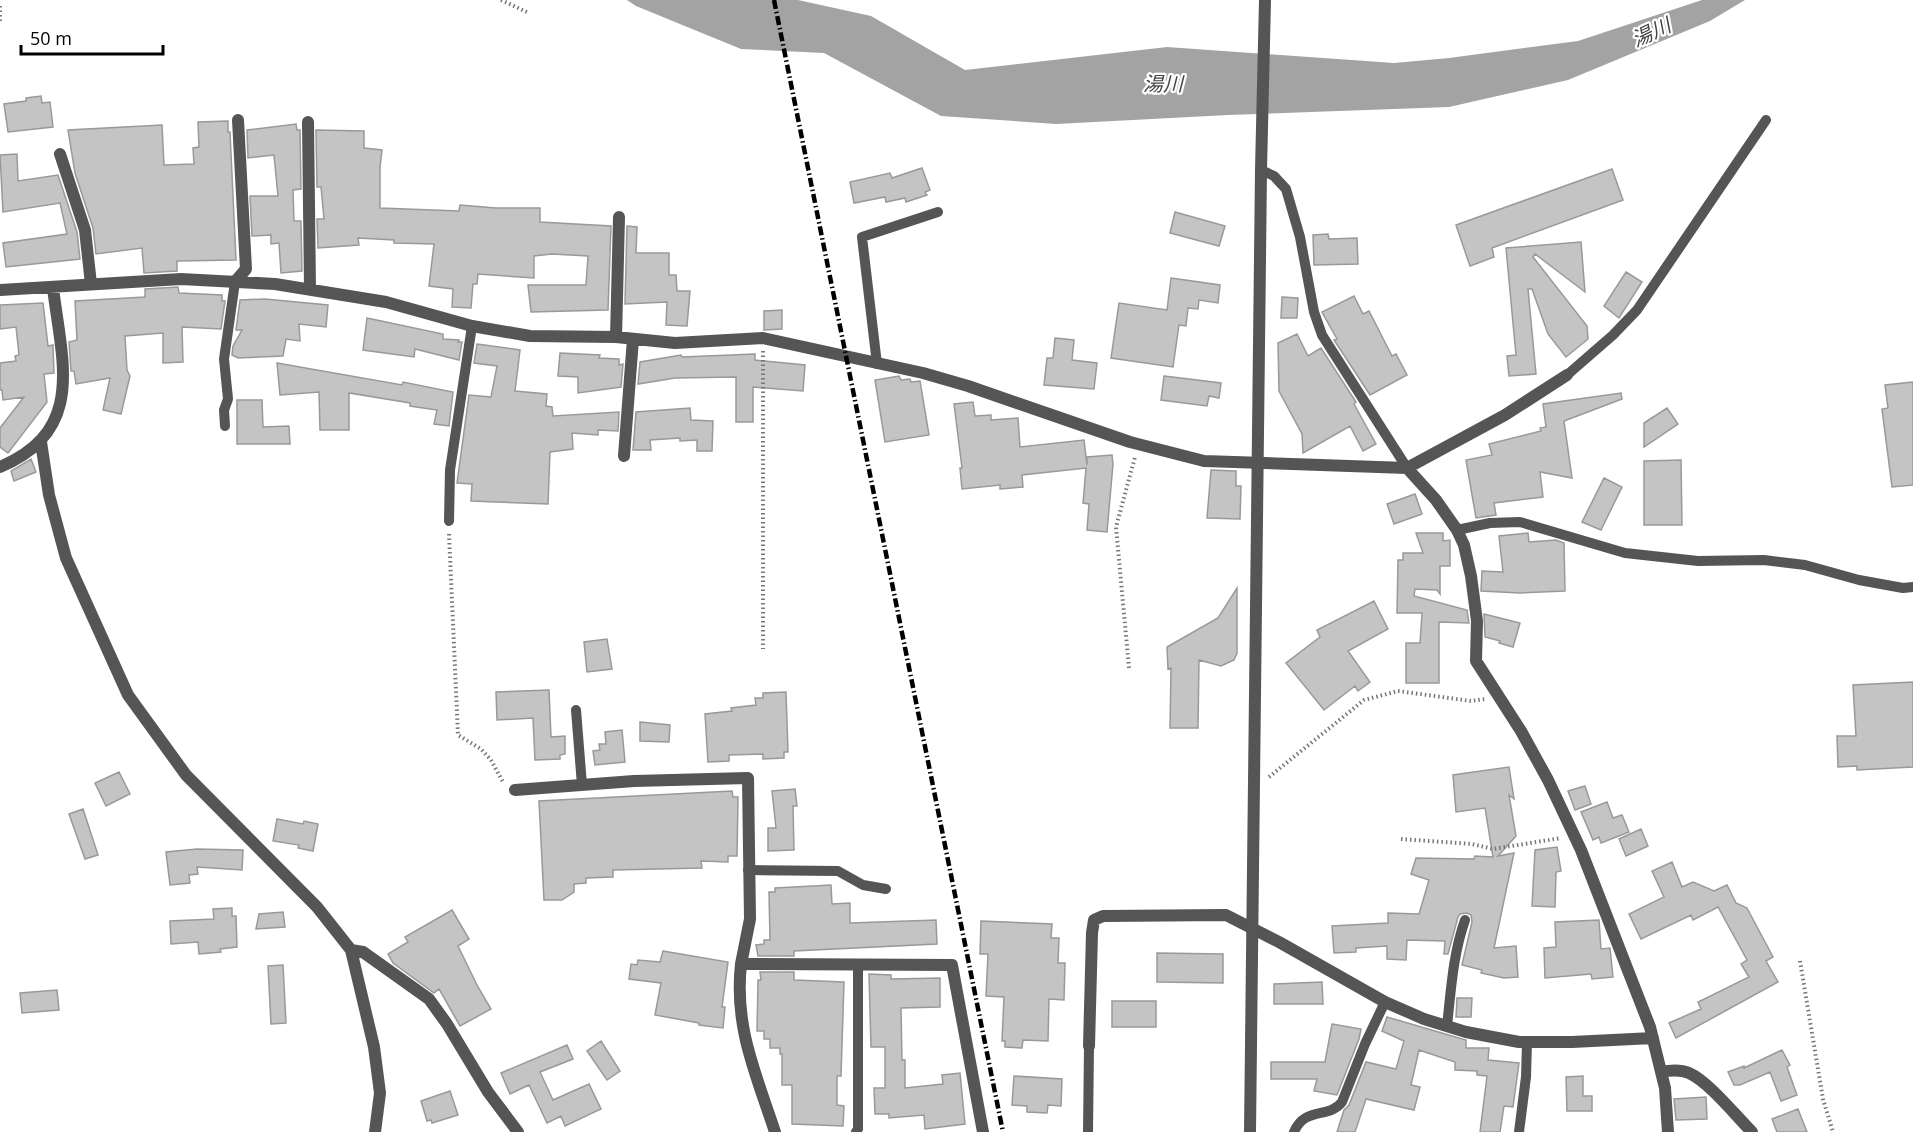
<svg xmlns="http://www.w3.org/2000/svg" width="1913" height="1132" viewBox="0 0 1913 1132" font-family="'Open Sans','Noto Sans JP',sans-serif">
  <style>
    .water { fill: #a3a3a3 }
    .building { fill: #c4c4c4; stroke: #999; stroke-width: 1.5 }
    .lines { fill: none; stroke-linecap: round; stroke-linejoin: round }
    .path { stroke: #777; stroke-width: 4; stroke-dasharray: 1.5 3; stroke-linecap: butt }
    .service { stroke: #555; stroke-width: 10 }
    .minor { stroke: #555; stroke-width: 12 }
    .tertiary { stroke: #555; stroke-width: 12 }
    .rail { stroke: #000; stroke-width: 4.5; stroke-dasharray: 9 3 1.5 3; stroke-linecap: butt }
    .labels { text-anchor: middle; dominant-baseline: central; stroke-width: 4.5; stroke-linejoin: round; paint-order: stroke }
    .water-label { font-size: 20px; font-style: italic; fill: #444; stroke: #fff }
  </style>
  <rect width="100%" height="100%" fill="#fff"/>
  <path class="water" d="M 627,0 L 798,0 L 871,16 L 965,70 L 1167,47 L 1394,63 L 1449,58 L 1578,41 L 1702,0 L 1745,0 L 1710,21 L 1568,80 L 1449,107 L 1228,115 L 1056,124 L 941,116 L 824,53 L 741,49 L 636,6 Z"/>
  <path class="building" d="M 41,96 L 42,103 L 50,102 L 53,127 L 8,132 L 4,104 L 26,101 L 26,98 Z
    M 228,121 L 228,132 L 230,132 L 236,260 L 177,261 L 177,271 L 144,273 L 142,248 L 96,254 L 93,228 L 75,173 L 68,130 L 162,125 L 164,165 L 194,164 L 193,148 L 199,147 L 198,122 Z
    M 296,124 L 297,130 L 300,130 L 301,189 L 293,190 L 294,221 L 301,221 L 302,271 L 281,273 L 279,243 L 271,244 L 271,235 L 252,236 L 250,196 L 278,196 L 274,155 L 248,158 L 247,130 Z
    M 316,130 L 364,131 L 364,148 L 382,150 L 380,167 L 380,208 L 459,211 L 460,205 L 496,208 L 540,208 L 540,222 L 611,226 L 608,310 L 531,312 L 528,285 L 586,285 L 588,256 L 552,254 L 534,256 L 534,278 L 478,274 L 477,284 L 473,284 L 471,308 L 452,307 L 453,289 L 429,286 L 434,244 L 394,243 L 394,240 L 358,238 L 359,245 L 318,248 L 317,219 L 324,219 L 321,187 L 317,187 Z
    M 17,154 L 18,181 L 58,175 L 77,232 L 80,259 L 6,267 L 3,243 L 67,234 L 60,203 L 3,212 L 0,155 Z
    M 922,168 L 930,190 L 925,192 L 927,195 L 906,202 L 905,198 L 886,202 L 885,197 L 854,203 L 850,182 L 890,173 L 892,178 Z
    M 1612,169 L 1623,200 L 1492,248 L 1494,257 L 1470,266 L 1456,225 Z
    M 1175,212 L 1225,226 L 1219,246 L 1170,233 Z
    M 627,226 L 637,227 L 636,253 L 669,253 L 669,275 L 676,275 L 677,291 L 690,291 L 687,326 L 666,325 L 667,302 L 625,304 Z
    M 1328,234 L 1329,239 L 1357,238 L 1358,264 L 1314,265 L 1313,235 Z
    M 1581,242 L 1585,292 L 1535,254 L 1533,257 L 1587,326 L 1588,339 L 1566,357 L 1548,334 L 1532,289 L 1528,289 L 1536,374 L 1509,376 L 1507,356 L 1516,355 L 1506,248 Z
    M 1626,272 L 1642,282 L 1619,318 L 1604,306 Z
    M 1171,278 L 1220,285 L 1218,303 L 1199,300 L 1198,309 L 1188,308 L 1186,326 L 1179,325 L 1173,367 L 1111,358 L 1119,303 L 1167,310 Z
    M 178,287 L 179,293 L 222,295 L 222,301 L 225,301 L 221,329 L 182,327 L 183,362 L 163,363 L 163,333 L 125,336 L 127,370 L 130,376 L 121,414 L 103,410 L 110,378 L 76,384 L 74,371 L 71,371 L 69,342 L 77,340 L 75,301 L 145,297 L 145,289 Z
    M 1354,296 L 1363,314 L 1369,311 L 1392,356 L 1396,354 L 1407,375 L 1370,395 L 1334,340 L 1337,339 L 1322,312 Z
    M 1282,297 L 1298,298 L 1297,318 L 1281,318 Z
    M 265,299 L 328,305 L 326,327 L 299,324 L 300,341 L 286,339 L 283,356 L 238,358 L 232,355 L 233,346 L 242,330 L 236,330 L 240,300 Z
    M 43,303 L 48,346 L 53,345 L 54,373 L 44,374 L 47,402 L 8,453 L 0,447 L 0,428 L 24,397 L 3,400 L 2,390 L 0,390 L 0,363 L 16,361 L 15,356 L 19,355 L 16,327 L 0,329 L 0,305 Z
    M 782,310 L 782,329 L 764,330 L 764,311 Z
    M 367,318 L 443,334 L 443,339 L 459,340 L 458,342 L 462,342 L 459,360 L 415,349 L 414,357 L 363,350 Z
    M 1297,334 L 1308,356 L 1321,348 L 1356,402 L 1354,404 L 1376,444 L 1363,451 L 1350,426 L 1303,453 L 1302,434 L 1279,391 L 1278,343 Z
    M 1055,338 L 1074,340 L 1072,360 L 1097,363 L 1094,389 L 1044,385 L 1047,358 L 1053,358 Z
    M 477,344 L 520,350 L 515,391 L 547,394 L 546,406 L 552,407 L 553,416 L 619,412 L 618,431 L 598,430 L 598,435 L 572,433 L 573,449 L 550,452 L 548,504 L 471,501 L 472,484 L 457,483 L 469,395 L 491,397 L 497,366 L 474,363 Z
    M 560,353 L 600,355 L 599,358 L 619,359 L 619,365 L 623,364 L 621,387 L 578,393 L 578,377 L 558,376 Z
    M 755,354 L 755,360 L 805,365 L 803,391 L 753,387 L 753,422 L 736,422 L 736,377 L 675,378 L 638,384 L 640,362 L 681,355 L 682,357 Z
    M 277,363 L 402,385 L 403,382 L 453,392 L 449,426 L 434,424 L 437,410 L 410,406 L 410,403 L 349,393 L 349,430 L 320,430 L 319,392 L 280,395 Z
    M 899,376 L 901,380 L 910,379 L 911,382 L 920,381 L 929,435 L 885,442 L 875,380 Z
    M 1164,376 L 1221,383 L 1219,398 L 1209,396 L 1207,406 L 1161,400 Z
    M 1913,382 L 1913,485 L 1892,487 L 1882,409 L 1888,408 L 1885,385 Z
    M 1621,393 L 1622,399 L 1564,421 L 1572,478 L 1540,472 L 1543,497 L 1494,503 L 1496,515 L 1476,518 L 1466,460 L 1492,455 L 1489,444 L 1541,431 L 1540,428 L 1546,427 L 1543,404 Z
    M 237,400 L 262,400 L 263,427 L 289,426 L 290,444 L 237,444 Z
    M 973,402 L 975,416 L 991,415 L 991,420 L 1018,418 L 1020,447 L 1084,440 L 1087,465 L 1087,457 L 1112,455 L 1113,464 L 1107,532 L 1087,530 L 1089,504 L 1083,503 L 1086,468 L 1022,475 L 1023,487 L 1000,489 L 1000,485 L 962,489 L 960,468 L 962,468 L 954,404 Z
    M 690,408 L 691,420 L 713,421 L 712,451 L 697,451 L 697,440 L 680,441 L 680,438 L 650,440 L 651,450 L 633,450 L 636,412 Z
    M 1667,408 L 1678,424 L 1644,447 L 1644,423 Z
    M 31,459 L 36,472 L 14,481 L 11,471 Z
    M 1681,460 L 1682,525 L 1644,525 L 1644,461 Z
    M 1211,470 L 1236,471 L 1236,486 L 1241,486 L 1240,519 L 1207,518 Z
    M 1604,478 L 1622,487 L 1601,530 L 1582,522 Z
    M 1415,494 L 1422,514 L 1394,524 L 1387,504 Z
    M 1416,533 L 1443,533 L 1443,541 L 1450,540 L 1450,566 L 1440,566 L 1440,594 L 1437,590 L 1415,589 L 1414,596 L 1467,610 L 1469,623 L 1439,622 L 1439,683 L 1406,683 L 1406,643 L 1420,643 L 1422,613 L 1397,613 L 1398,560 L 1403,560 L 1403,553 L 1423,553 Z
    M 1528,533 L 1529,542 L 1556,540 L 1564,543 L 1565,591 L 1520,593 L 1481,591 L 1482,571 L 1503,572 L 1499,536 Z
    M 1237,588 L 1237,653 L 1234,660 L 1221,666 L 1199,660 L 1198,728 L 1170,728 L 1171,668 L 1168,669 L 1167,647 L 1218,618 Z
    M 1374,601 L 1388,629 L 1348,651 L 1370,682 L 1358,691 L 1355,686 L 1324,710 L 1286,663 L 1320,637 L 1317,630 Z
    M 1484,614 L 1520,623 L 1513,647 L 1499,643 L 1500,641 L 1485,637 Z
    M 607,639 L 612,669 L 587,672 L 584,642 Z
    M 1913,682 L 1913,767 L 1857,770 L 1857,766 L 1838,767 L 1837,736 L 1856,736 L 1853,685 Z
    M 549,690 L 551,737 L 565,736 L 565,754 L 560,755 L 560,759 L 535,760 L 533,718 L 497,720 L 496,692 Z
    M 786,692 L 788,752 L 784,752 L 784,758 L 763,759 L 763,754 L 729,755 L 729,761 L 708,762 L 705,714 L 732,711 L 731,708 L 756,705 L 755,698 L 763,698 L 763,693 Z
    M 640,722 L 670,725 L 669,742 L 640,741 Z
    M 622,730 L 625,762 L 595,765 L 593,751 L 600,750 L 599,744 L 606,744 L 605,732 Z
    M 1509,767 L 1514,799 L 1509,795 L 1516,836 L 1498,856 L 1514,853 L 1494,948 L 1516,946 L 1518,977 L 1504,978 L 1481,973 L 1482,970 L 1462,965 L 1472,922 L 1471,915 L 1467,913 L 1460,914 L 1458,917 L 1448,954 L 1444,954 L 1445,941 L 1407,940 L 1406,960 L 1387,959 L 1387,946 L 1356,948 L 1356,952 L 1334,953 L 1332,926 L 1388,923 L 1388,913 L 1419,914 L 1429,880 L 1411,874 L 1416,858 L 1474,859 L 1475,856 L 1493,857 L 1485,808 L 1456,812 L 1453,775 Z
    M 119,772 L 130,794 L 106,806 L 95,783 Z
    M 1585,786 L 1591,804 L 1575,810 L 1568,791 Z
    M 795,789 L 797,806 L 793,806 L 794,850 L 768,851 L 768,828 L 776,828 L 772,791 Z
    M 732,791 L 733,797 L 738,797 L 737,856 L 728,856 L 728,862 L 701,861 L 702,868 L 613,870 L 613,877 L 586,878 L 586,883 L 574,884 L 574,892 L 562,900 L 544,900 L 539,801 Z
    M 1607,802 L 1613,818 L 1622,815 L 1629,832 L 1601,843 L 1599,837 L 1593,840 L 1581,812 Z
    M 83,809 L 98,855 L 85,859 L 69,814 Z
    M 277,819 L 303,824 L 304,821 L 318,824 L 313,851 L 298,848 L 299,845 L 273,841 Z
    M 1641,829 L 1648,846 L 1626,856 L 1619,839 Z
    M 1557,847 L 1561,871 L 1556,872 L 1555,907 L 1532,906 L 1535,850 Z
    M 197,849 L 243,850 L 242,870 L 197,867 L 198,874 L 189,875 L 190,883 L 170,885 L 166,852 Z
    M 1672,862 L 1682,887 L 1693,882 L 1714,891 L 1727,885 L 1736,903 L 1747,908 L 1773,957 L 1766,961 L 1778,982 L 1676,1038 L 1669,1023 L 1701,1009 L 1698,1002 L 1749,977 L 1741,964 L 1747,960 L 1718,907 L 1693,920 L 1691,915 L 1641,939 L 1629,914 L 1664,897 L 1652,871 Z
    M 831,885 L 832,904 L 850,903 L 850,923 L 936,920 L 937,944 L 794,951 L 794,956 L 758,956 L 756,945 L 764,944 L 764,940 L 770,940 L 769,892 L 775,892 L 775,888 Z
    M 232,908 L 232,916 L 236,916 L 237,947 L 220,949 L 221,952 L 199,954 L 198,942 L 171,944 L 170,921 L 214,919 L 213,909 Z
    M 452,910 L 469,939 L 458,946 L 478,987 L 491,1009 L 460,1026 L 439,989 L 434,993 L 393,963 L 388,954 L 408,942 L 405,937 Z
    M 283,912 L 285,927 L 256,929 L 259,914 Z
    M 1599,920 L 1601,949 L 1610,948 L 1613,977 L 1592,979 L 1591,974 L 1545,978 L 1544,948 L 1556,947 L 1555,922 Z
    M 981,921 L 1052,924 L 1051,938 L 1059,938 L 1058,963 L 1065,963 L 1064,1000 L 1049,999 L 1048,1041 L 1023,1040 L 1022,1048 L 1005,1047 L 1005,1041 L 1002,1041 L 1004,997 L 986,996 L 988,954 L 980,954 Z
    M 663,951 L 728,962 L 722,1007 L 725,1007 L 723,1028 L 699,1025 L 699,1023 L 655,1015 L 661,983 L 629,979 L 631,964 L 637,965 L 638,960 L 660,962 Z
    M 1157,953 L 1223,954 L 1223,983 L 1157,982 Z
    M 283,965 L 286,1023 L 271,1024 L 268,966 Z
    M 760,972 L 794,972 L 794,980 L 844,982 L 841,1076 L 837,1076 L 837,1105 L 844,1106 L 843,1126 L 792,1124 L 792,1085 L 782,1085 L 782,1054 L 780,1054 L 780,1048 L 770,1048 L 770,1039 L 764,1039 L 764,1031 L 757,1031 L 758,980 L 761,980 Z
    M 869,974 L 891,975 L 891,979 L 940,978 L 940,1007 L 901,1008 L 902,1060 L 905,1060 L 905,1088 L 943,1084 L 942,1075 L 960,1073 L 965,1124 L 925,1129 L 924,1115 L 889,1118 L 889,1114 L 875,1114 L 874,1088 L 885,1088 L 885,1047 L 871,1047 Z
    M 1322,982 L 1323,1004 L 1274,1004 L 1274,984 Z
    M 57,990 L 59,1010 L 22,1013 L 20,993 Z
    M 1457,998 L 1472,998 L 1471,1017 L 1456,1017 Z
    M 1112,1001 L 1156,1001 L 1156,1027 L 1112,1027 Z
    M 1387,1017 L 1466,1040 L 1466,1048 L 1489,1048 L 1488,1060 L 1519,1063 L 1513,1107 L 1504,1106 L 1500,1132 L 1480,1132 L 1487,1076 L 1477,1075 L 1477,1071 L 1455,1070 L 1455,1062 L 1419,1050 L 1411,1085 L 1420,1087 L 1414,1110 L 1366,1099 L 1355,1132 L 1337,1132 L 1344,1110 L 1349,1105 L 1366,1062 L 1396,1069 L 1404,1041 L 1382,1031 Z
    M 1332,1024 L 1361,1029 L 1359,1039 L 1337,1095 L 1314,1091 L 1317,1079 L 1271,1079 L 1271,1062 L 1325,1062 Z
    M 601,1041 L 620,1071 L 607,1080 L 587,1051 Z
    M 567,1045 L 573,1059 L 540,1072 L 553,1100 L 589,1084 L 601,1109 L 565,1126 L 561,1116 L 547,1123 L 529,1085 L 510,1094 L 501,1073 Z
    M 1782,1050 L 1790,1065 L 1787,1067 L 1797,1095 L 1781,1101 L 1770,1072 L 1740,1085 L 1734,1085 L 1728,1072 L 1744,1066 L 1744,1068 Z
    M 1014,1076 L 1062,1079 L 1061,1106 L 1048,1105 L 1047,1113 L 1027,1112 L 1027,1106 L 1012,1105 Z
    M 1583,1076 L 1583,1096 L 1592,1096 L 1592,1111 L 1567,1111 L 1566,1077 Z
    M 450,1091 L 458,1115 L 432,1123 L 431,1120 L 427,1121 L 421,1101 Z
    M 1706,1097 L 1707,1119 L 1676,1120 L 1674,1099 Z
    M 1798,1109 L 1807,1132 L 1777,1132 L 1772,1119 Z"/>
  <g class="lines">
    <path class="path" d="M 501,0 L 529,13
      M 0,6 L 0,23
      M 763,351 L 763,649
      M 449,534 L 458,735 L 481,749 L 491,760 L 503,782
      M 1129,668 L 1116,527 L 1135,457
      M 1269,777 L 1364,700 L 1398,691 L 1471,701 L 1485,699
      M 1401,839 L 1472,844 L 1493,849 L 1561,838
      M 1800,961 L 1823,1099 L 1833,1132"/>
    <path class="service" d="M 1261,170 L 1274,176 L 1286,189 L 1300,237 L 1314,312 L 1322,335 L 1407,468
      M 877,364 L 862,237 L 938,212
      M 1567,375 L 1613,335 L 1637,310 L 1766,120
      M 225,426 L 224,410 L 228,399 L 224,359 L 235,282
      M 449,521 L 450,470 L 472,326
      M 1457,530 L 1490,523 L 1520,522 L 1625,553 L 1698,561 L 1764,560 L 1805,565 L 1859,580 L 1903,588 L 1913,587
      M 576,710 L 582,785
      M 748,870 L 838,871 L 863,885 L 886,889
      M 1447,1026 C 1451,990 1453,954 1465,920
      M 856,1132 L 858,1129 L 858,965
      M 1088,1132 L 1089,1046
      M 1294,1132 C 1305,1106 1329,1119 1342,1102 L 1365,1044 L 1385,1002
      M 1519,1132 L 1526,1077 L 1527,1042"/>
    <path class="minor" d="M 308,122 L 310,289
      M 60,154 L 85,230 L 91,284
      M 235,282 L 246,269 L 238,120
      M 0,290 L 181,279 L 275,284 L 386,302 L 472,326 L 530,336 L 616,337 L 675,343 L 763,338 L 923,373 L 968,386 L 1130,442 L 1204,461 L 1407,468 L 1505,415 L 1567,375
      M 616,337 L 619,217
      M 41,442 L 49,495 L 66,558 L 128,695 L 186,775 L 317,907 L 351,950 L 363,952 L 429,999 L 447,1024 L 488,1092 L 518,1132
      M 624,456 L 633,339
      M 0,467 C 86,431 62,362 53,288
      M 1407,468 L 1436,500 L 1457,530 L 1464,545 L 1471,576 L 1477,621 L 1476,661 L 1521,731 L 1548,780 L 1581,850 L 1650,1027 L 1665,1088 L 1668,1132
      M 515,790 L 634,781 L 748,778 L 750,919 L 741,964
      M 351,950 L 374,1047 L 380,1093 L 375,1132
      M 1089,1046 L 1092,933 L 1094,920 L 1103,916 L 1226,915 L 1279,942 L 1385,1002 L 1424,1019 L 1466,1032 L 1519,1042 L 1572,1042 L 1653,1038
      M 1661,1072 C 1671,1070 1680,1069 1689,1073 C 1709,1082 1736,1116 1752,1132
      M 775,1132 C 756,1074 734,1027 741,964 L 952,965 L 983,1132"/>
    <path class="tertiary" d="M 1250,1132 L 1261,170 L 1265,0"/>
    <path class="rail" d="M 774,0 L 1003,1132"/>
  </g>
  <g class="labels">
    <g class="water-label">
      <text transform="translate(1651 32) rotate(-25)">湯川</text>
      <text x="1163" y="83">湯川</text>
    </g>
  </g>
  <path d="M21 45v9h142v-9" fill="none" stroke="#000000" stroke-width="3"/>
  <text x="30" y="45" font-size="18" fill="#000000" stroke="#ffffff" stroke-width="4.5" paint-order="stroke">50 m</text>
</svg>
